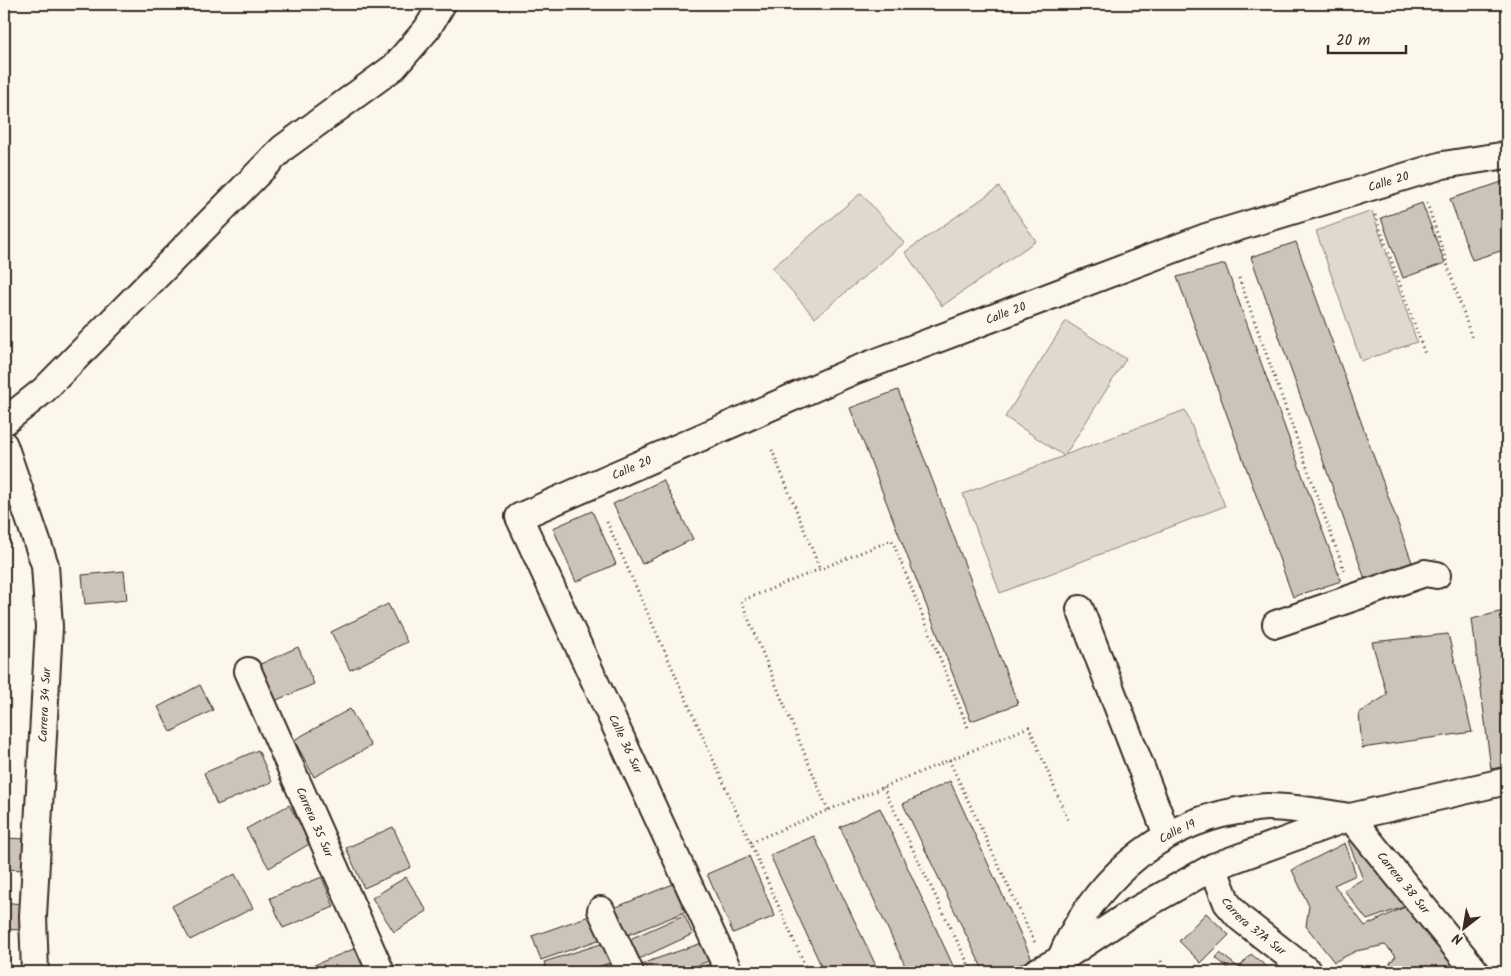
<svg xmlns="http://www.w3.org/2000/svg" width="1511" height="976" viewBox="0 0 1511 976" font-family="Kalam,sans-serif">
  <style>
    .green { fill: #dfd9ce; stroke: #8d8276 }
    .building { fill: #ccc4b9; stroke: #3b2a1e }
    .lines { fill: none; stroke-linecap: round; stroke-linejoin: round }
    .minor-casing { stroke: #3b2a1e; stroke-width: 30 }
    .path { stroke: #3b2a1e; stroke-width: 3; stroke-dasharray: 1 4; stroke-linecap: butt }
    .minor { stroke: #fbf7ec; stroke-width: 26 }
    .labels { text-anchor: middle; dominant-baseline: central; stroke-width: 5; stroke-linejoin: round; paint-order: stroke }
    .street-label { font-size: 12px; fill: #3b2a1e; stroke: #fbf7ec }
  </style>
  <rect width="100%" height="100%" fill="#fbf7ec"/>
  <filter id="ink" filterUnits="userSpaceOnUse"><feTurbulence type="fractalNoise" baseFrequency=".02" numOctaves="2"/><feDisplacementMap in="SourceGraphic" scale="10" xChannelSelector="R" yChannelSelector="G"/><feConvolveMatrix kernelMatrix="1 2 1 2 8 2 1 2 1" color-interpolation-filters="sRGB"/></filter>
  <g filter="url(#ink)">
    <path class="green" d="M 999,187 L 1036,241 L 942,306 L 905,252 Z
      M 861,193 L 904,243 L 815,318 L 772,268 Z
      M 1372,211 L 1417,342 L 1361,361 L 1316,231 Z
      M 1066,321 L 1126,359 L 1065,455 L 1185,410 L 1225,506 L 1000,593 L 963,494 L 1064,456 L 1005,417 Z"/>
    <path class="building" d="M 1505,181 L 1507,188 L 1507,249 L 1472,260 L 1450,199 Z
      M 1422,203 L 1445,263 L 1403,278 L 1381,218 Z
      M 1296,242 L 1413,565 L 1366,582 L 1251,257 Z
      M 1225,264 L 1341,581 L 1293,597 L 1177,277 Z
      M 898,390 L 1018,704 L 971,721 L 850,408 Z
      M 663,480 L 693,539 L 642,564 L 613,504 Z
      M 592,511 L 616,564 L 576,582 L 553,528 Z
      M 124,571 L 127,600 L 85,604 L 82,575 Z
      M 388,604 L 407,642 L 350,670 L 331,632 Z
      M 1507,610 L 1507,766 L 1491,769 L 1472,619 Z
      M 1448,634 L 1472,732 L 1362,748 L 1359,713 L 1387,695 L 1372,642 Z
      M 298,647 L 314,684 L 272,702 L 256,666 Z
      M 200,685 L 213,710 L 171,732 L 158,707 Z
      M 350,709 L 371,746 L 314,777 L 294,740 Z
      M 258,750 L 272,782 L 217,805 L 204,773 Z
      M 950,781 L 1032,959 L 1002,972 L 984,972 L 903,804 Z
      M 289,805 L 311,843 L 269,868 L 246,829 Z
      M 880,808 L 956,972 L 908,972 L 840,827 Z
      M 393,827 L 411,867 L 364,888 L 346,848 Z
      M 814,836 L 879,972 L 824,972 L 770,855 Z
      M 4,838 L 27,839 L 27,870 L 4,869 Z
      M 1348,841 L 1362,842 L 1409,905 L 1367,920 L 1344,890 L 1363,879 Z
      M 1345,843 L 1356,875 L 1334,885 L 1365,926 L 1409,905 L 1458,972 L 1393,972 L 1390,963 L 1396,956 L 1385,945 L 1356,951 L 1334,962 L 1306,926 L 1309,906 L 1292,870 Z
      M 749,856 L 775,916 L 733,933 L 707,874 Z
      M 235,874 L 253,908 L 190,940 L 172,906 Z
      M 322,877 L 334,907 L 283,928 L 270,898 Z
      M 406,877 L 427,911 L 394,932 L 372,898 Z
      M 673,884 L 685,912 L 625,936 L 614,908 Z
      M 4,902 L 21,904 L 19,930 L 4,929 Z
      M 1206,913 L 1229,935 L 1201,963 L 1179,941 Z
      M 592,915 L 601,939 L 541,960 L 532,936 Z
      M 684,915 L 693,934 L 639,959 L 630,939 Z
      M 607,942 L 613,962 L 581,972 L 547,972 L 544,962 Z
      M 702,943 L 709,961 L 679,972 L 648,972 L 644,963 Z
      M 361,946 L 372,972 L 297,972 Z
      M 1220,953 L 1239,968 L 1251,954 L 1273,972 L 1226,972 L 1229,969 L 1216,958 Z
      M 615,963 L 617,972 L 583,972 Z
      M 712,963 L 716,972 L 688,972 Z"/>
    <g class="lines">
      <g class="minor-casing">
        <g id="minor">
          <path d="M 4,422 L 44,390 L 283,148 L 394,67 L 427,29 L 442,4"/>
          <path d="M 4,445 L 45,565 L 49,627 L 33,916 L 35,972"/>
          <path d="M 1080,609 L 1167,835"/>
          <path d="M 1276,624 L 1425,573 L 1437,575"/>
          <path id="s1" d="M 248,671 L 381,972"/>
          <path id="s2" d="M 1213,867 L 1227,903 L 1240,918 L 1309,972"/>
          <path d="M 601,910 L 630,972"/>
          <path id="s3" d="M 1060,960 C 1091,885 1155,825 1237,811 C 1247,810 1258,807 1267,807 C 1294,807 1323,813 1350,817 L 1476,972"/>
          <path id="s4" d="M 729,972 L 519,517 L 853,371 L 1206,237 L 1443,165 L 1507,155"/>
          <path d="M 1036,972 L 1060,960 L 1131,913 L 1213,867 L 1350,817 L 1507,781"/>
        </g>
      </g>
      <path class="path" d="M 1427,203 L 1472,339
        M 1375,215 L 1425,354
        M 1239,278 L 1345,573
        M 772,450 L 820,569
        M 607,522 L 808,972
        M 949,760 L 1035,943
        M 883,787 L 972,972
        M 828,810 L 741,601 L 892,540 L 969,730
        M 751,842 L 1029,727 L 1068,820
        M 1161,961 L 1167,972"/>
      <use href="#minor" class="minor"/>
    </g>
  </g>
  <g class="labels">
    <g class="street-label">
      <text stroke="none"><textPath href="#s4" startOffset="1434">Calle 20</textPath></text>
      <text stroke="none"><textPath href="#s4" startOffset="1029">Calle 20</textPath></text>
      <text stroke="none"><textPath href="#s4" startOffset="624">Calle 20</textPath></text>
      <text transform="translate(45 705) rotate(-87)">Carrera 34 Sur</text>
      <text transform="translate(625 744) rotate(65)">Calle 36 Sur</text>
      <text stroke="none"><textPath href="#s1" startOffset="165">Carrera 35 Sur</textPath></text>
      <text stroke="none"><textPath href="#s3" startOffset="178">Calle 19</textPath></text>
      <text stroke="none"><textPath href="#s3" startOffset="440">Carrera 38 Sur</textPath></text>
      <text stroke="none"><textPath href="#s2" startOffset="74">Carrera 37A Sur</textPath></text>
    </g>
  </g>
  <rect width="1511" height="976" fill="none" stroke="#fbf7ec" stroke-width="20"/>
  <rect x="10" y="10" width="1491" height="956" fill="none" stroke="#3b2a1e" stroke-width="2" filter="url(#ink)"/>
  <g transform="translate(1464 928) rotate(211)" stroke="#fbf7ec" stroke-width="4" paint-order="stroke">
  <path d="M0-4L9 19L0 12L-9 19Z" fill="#3b2a1e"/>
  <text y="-8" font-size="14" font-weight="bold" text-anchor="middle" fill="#3b2a1e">N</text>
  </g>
  <path d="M1328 45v8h78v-8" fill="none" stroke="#3b2a1e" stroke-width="2.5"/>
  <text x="1336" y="45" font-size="15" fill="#3b2a1e" stroke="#fbf7ec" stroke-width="4" paint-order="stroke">20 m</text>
</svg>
